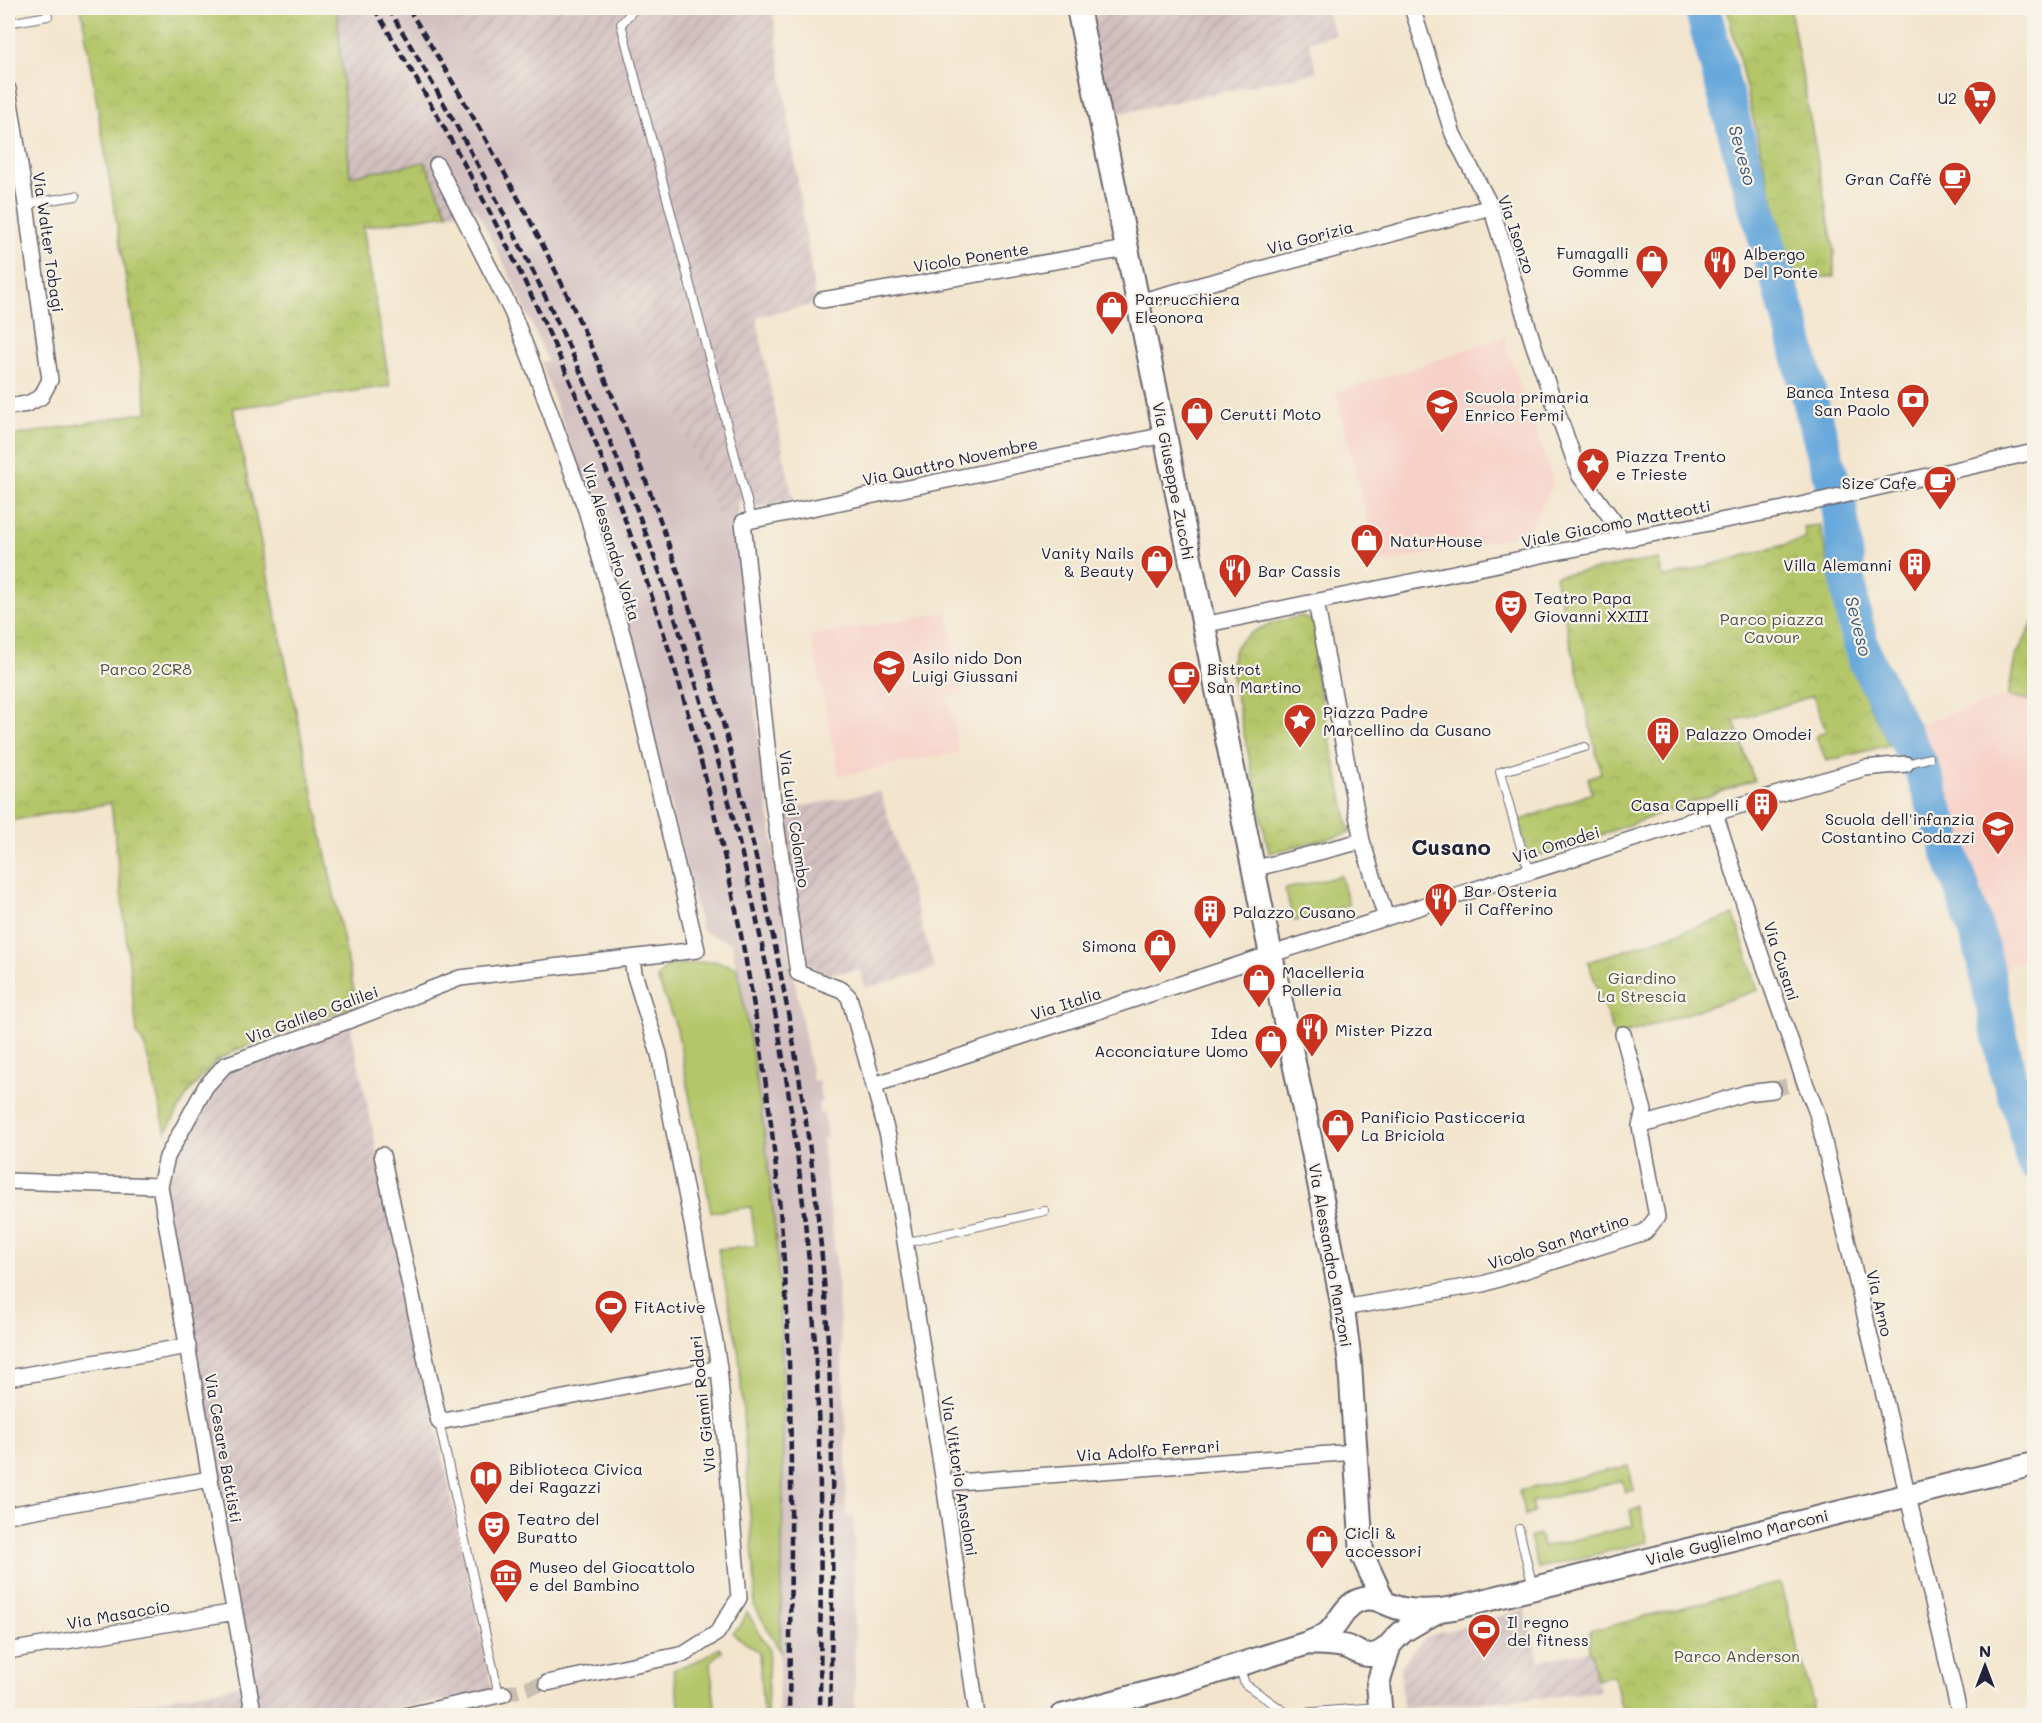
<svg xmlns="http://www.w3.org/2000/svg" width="2042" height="1723" viewBox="0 0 2042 1723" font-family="Mali,sans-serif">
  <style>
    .built { fill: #f7d1c8 }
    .industrial { fill: url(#industrial-furrows) }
    .railway { fill: #d2bfc0 }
    .green { fill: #b4c669; stroke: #6b7452; stroke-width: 1.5 }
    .park { fill: url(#park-crowns); stroke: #6b7452; stroke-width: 1.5 }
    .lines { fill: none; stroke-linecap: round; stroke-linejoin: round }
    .river { stroke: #68a8db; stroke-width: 36 }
    .street-tunnel { stroke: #c9beb0; stroke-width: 15; stroke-dasharray: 15 8; stroke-linecap: butt }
    .lane-casing { stroke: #6b666e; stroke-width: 10 }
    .street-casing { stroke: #6b666e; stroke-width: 18 }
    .secondary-casing { stroke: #6b666e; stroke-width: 26 }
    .lane { stroke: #fff; stroke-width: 8 }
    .street { stroke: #fff; stroke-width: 15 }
    .secondary { stroke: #fff; stroke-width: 22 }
    .rail { stroke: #22223b; stroke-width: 4.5; stroke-dasharray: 9 4.5; stroke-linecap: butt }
    .labels { text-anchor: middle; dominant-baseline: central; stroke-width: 4.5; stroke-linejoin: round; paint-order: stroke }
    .poi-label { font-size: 16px; fill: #22223b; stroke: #f7f3e8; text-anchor: start }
    .street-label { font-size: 16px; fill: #22223b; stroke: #f7f3e8 }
    .park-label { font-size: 16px; fill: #4e5349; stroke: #f7f3e8 }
    .water-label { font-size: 18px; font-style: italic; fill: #3e587b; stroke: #f7f3e8 }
    .district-label { font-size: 22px; font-weight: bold; fill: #22223b; stroke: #f7f3e8 }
  </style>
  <defs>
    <pattern id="industrial-furrows" width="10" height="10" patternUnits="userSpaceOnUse" patternTransform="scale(1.5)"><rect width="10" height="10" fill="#d2bfc0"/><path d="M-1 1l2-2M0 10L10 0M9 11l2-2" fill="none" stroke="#b4a4a6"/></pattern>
    <pattern id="park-crowns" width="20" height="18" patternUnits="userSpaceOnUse" patternTransform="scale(1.5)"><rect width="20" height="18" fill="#b4c669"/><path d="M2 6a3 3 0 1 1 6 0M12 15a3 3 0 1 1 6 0" fill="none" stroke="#9aaa5c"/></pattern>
  </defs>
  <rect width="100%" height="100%" fill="#f7f3e8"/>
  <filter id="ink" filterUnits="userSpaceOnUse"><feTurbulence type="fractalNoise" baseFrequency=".0167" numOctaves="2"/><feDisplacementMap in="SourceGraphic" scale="12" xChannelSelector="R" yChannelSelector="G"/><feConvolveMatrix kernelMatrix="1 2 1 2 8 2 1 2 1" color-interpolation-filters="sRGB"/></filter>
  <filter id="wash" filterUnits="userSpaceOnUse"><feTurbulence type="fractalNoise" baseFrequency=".008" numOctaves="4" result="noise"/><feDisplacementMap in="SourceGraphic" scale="24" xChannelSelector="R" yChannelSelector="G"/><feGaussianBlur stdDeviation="1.35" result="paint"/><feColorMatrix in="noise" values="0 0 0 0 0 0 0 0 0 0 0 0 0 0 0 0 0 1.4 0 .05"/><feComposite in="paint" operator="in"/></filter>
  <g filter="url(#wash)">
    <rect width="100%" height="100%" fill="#f3e5cd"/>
    <path class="built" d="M 1505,336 L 1507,348 L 1554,484 L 1533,523 L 1525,534 L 1378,564 L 1336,392 L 1408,370 Z
      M 947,612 L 963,693 L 948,698 L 959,752 L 839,776 L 811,636 Z
      M 2008,696 L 2034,701 L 2034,955 L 1998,971 L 1929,758 L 1922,740 L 1909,727 Z"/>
    <path class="industrial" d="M 337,8 L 362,8 L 443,148 L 476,209 L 448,214 L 425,162 L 350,176 Z
      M 445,8 L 772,8 L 816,304 L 759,316 L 757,320 L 793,500 L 758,507 L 750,499 L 737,502 L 738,512 L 717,516 L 671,400 L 636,330 Z
      M 1103,8 L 1325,8 L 1335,34 L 1309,42 L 1317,72 L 1112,115 L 1091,22 Z
      M 880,791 L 935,969 L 865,988 L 860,970 L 826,974 L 802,960 L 778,811 Z
      M 350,1024 L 493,1693 L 353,1715 L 72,1716 L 251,1683 L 163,1185 L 170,1157 L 226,1067 Z
      M 1525,1609 L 1539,1661 L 1590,1650 L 1600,1691 L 1548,1697 L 1403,1708 L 1400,1667 L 1426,1637 Z"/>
    <path class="railway" d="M 362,8 L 445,8 L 636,330 L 671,400 L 717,516 L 738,512 L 759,743 L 785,927 L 813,1081 L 818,1080 L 822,1102 L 818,1104 L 820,1114 L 824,1113 L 827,1138 L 822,1139 L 836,1262 L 846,1426 L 846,1516 L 854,1517 L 855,1715 L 778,1715 L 783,1516 L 783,1393 L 779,1285 L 773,1217 L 759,1099 L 732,943 L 702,931 L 668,796 L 585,487 L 541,362 L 548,361 L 513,282 L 476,209 L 443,148 Z"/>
    <path class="green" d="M 1341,876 L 1349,905 L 1294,921 L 1285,889 Z
      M 713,961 L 737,967 C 757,1073 773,1180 779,1287 C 785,1409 783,1530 780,1651 L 754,1605 L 755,1587 L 739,1355 L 718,1249 L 756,1246 L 751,1207 L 711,1212 L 677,1029 L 657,978 L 667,966 Z
      M 1628,1466 L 1634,1490 L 1625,1492 L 1622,1480 L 1532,1502 L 1534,1513 L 1525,1516 L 1519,1491 Z
      M 1640,1508 L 1648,1542 L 1538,1568 L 1530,1537 L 1539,1534 L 1543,1547 L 1633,1526 L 1630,1511 Z
      M 747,1612 L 769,1649 L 767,1715 L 763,1715 L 759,1653 L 732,1633 L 741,1625 Z
      M 719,1647 L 722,1651 L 710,1662 L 716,1715 L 681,1715 L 673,1670 L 706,1657 Z"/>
    <path class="park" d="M 81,8 L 337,8 L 350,176 L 425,162 L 448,214 L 363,227 L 390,386 L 233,408 L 357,1005 L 236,1050 L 215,1062 L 189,1092 L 166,1132 L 146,1050 L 137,1033 L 111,803 L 8,821 L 8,437 L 148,412 Z
      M 1727,8 L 1790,8 L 1834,251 L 1834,277 L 1794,277 L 1769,185 Z
      M 1820,525 L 1853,672 L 1889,745 L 1826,761 L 1816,736 L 1826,731 L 1813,696 L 1734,721 L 1754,780 L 1595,837 L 1544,854 L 1529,857 L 1519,821 L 1592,793 L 1588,778 L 1601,773 L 1555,576 L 1658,559 L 1663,578 L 1806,539 L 1804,527 Z
      M 1301,616 L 1314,621 L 1321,649 L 1313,661 L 1350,833 L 1269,853 L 1230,667 C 1232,661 1233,651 1237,645 C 1252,627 1279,621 1301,616 Z
      M 2034,621 L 2034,701 L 2008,696 L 2015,658 Z
      M 1734,915 L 1758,990 L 1615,1037 L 1588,962 Z
      M 1780,1583 L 1813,1701 L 1809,1715 L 1623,1715 L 1614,1676 L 1597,1680 L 1590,1650 L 1590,1631 Z"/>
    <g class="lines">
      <path class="river" d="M 1702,8 L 1747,174 L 1793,330 L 1811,404 L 1839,506 L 1852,610 L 1864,656 L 1922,769 L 1982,949 L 2008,1075 L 2021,1109 L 2034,1163"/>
    </g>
  </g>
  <g filter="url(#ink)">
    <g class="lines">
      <path class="street-tunnel" d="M 1773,1090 L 1798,1082
        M 504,1694 L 547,1683"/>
      <g class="lane-casing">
        <path id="lane" d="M 635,8 L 621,24 L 752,520
          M 8,23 L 48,16
          M 26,204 L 76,196
          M 1906,764 L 1929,758
          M 1531,871 L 1524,858 L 1500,772 L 1585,747
          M 905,1243 L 1045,1211
          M 439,1422 L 499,1695
          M 1519,1529 L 1533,1588
          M 1239,1666 L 1245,1684 L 1288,1714 L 1378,1707"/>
      </g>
      <g class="street-casing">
        <path id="street" d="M 1412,8 L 1453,134 L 1491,207 L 1534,346 L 1580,476 L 1615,523 L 1619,541
          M 8,89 L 26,204 L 50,380 L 41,397 L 27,404 L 8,407
          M 822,300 L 1127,249
          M 1138,302 L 1491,207
          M 1316,602 L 1362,841 L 1386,918
          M 1203,625 L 1546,554 L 1783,509 L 2034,452
          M 1715,813 L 1760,953 L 1804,1080 L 1817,1113 L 1960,1716
          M 1253,869 L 1362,841
          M 1623,1034 L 1644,1111 L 1640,1126
          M 874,1085 L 1256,959 L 1715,813 L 1865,768 L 1906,764
          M 382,1155 L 439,1422 L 719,1368
          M 8,1181 L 160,1186
          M 1343,1308 L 1483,1284 L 1645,1232 L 1657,1217 L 1640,1126 L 1746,1093 L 1773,1090
          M 8,1378 L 188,1346
          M 944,1483 L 1355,1452
          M 8,1515 L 210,1479
          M 8,1651 L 235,1612
          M 547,1683 L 684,1654 L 717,1633 L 739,1598 L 719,1368 L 715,1342 L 659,1054 L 634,973 L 632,959
          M 254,1716 L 210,1479 L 160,1186 L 167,1157 L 206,1086 L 225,1065 L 353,1019 L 460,978 L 697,950 L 624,640 L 586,510 L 531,360 L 512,312 L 437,165
          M 404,1716 L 504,1694
          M 977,1716 L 944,1483 L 888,1136 L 849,997 L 842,990 L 798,973 L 773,802 L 743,522 L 1165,435"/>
      </g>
      <g class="secondary-casing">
        <path id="secondary" d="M 1078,8 L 1271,955 L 1313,1152 L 1343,1308 L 1350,1364 L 1362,1554 L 1384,1602
          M 1308,1643 C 1321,1644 1338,1643 1350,1648 C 1357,1651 1360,1655 1368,1655 C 1386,1656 1392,1639 1405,1630 C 1416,1623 1427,1617 1438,1611
          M 1061,1716 L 1169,1687 L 1308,1643 C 1314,1640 1323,1638 1328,1633 C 1340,1623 1344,1605 1360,1600 C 1376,1594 1388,1607 1403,1609 C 1420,1612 1438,1611 1454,1608 L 2034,1464
          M 1381,1716 L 1378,1684 L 1389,1647"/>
      </g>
      <use href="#lane" class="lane"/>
      <use href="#street" class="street"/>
      <use href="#secondary" class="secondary"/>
      <path class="rail" d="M 374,8 C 439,115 500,225 552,340 C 676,617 756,919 781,1222 C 795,1386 791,1551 789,1716
        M 388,8 C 464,134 533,263 592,398 C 702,654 776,944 805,1222 C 823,1386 821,1551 820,1716
        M 408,8 C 472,112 533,219 584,331 C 666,511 723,701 764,894 C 793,1026 815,1159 825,1294 C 835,1435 833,1574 830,1716"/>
    </g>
  </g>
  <defs>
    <g id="supermarket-pin" transform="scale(1.725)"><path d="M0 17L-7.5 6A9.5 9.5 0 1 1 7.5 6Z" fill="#c8321e" stroke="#f7f3e8"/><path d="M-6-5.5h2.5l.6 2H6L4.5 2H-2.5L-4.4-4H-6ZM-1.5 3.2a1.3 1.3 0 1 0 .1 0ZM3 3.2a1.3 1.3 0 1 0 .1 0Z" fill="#fff"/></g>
    <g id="cafe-pin" transform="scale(1.725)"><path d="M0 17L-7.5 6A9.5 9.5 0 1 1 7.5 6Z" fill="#c8321e" stroke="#f7f3e8"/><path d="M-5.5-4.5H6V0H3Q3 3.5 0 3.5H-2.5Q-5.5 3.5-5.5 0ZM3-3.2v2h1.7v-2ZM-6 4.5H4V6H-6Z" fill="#fff"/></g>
    <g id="shop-pin" transform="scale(1.725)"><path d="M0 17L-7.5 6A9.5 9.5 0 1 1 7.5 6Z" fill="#c8321e" stroke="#f7f3e8"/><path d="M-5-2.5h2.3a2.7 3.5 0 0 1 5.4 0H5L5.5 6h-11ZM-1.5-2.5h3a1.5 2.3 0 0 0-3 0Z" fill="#fff"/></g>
    <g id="restaurant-pin" transform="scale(1.725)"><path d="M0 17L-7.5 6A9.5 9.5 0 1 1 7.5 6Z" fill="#c8321e" stroke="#f7f3e8"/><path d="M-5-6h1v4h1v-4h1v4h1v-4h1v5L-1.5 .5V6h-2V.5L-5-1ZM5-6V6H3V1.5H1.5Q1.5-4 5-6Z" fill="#fff"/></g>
    <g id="bank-pin" transform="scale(1.725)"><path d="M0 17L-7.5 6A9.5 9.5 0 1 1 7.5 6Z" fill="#c8321e" stroke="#f7f3e8"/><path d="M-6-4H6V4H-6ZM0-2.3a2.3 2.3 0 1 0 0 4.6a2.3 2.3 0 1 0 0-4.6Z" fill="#fff"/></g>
    <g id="school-pin" transform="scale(1.725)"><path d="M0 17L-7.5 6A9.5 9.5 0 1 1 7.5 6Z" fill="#c8321e" stroke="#f7f3e8"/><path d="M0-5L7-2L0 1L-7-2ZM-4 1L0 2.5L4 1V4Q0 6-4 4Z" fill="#fff"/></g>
    <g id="sight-pin" transform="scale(1.725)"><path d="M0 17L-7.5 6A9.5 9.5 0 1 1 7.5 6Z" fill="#c8321e" stroke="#f7f3e8"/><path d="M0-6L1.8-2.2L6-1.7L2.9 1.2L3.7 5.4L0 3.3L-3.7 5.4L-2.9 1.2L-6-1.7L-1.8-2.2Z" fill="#fff"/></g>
    <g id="building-pin" transform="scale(1.725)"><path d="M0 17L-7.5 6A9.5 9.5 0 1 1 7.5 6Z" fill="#c8321e" stroke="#f7f3e8"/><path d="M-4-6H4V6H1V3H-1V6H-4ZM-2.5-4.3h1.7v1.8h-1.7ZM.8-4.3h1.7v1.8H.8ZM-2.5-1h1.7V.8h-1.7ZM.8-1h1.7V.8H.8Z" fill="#fff"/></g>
    <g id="theatre-pin" transform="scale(1.725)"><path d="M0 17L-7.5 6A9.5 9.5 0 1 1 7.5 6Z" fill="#c8321e" stroke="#f7f3e8"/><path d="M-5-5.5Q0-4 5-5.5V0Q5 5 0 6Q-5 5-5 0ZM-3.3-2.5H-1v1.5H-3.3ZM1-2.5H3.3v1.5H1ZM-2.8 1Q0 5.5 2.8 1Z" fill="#fff"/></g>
    <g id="stadium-pin" transform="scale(1.725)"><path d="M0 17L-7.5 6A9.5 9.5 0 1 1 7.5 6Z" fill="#c8321e" stroke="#f7f3e8"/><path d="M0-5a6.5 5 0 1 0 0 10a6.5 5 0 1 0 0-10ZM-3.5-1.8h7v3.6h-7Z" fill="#fff"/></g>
    <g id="library-pin" transform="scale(1.725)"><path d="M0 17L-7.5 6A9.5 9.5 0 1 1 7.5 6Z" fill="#c8321e" stroke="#f7f3e8"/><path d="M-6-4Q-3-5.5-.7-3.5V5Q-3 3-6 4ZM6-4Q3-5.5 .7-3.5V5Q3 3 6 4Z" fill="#fff"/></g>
    <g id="museum-pin" transform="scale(1.725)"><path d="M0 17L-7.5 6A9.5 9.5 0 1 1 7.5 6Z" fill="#c8321e" stroke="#f7f3e8"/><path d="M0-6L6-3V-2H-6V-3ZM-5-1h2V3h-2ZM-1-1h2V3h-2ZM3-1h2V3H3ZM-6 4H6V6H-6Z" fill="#fff"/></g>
  </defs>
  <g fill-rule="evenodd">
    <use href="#supermarket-pin" x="1980" y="97"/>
    <use href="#cafe-pin" x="1955" y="178"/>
    <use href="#shop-pin" x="1652" y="261"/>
    <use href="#restaurant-pin" x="1720" y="262"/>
    <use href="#shop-pin" x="1112" y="307"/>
    <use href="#bank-pin" x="1913" y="400"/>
    <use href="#school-pin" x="1442" y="405"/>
    <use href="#shop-pin" x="1197" y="413"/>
    <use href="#sight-pin" x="1593" y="464"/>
    <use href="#cafe-pin" x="1940" y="482"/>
    <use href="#shop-pin" x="1367" y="540"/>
    <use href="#shop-pin" x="1157" y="561"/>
    <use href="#building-pin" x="1915" y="564"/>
    <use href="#restaurant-pin" x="1235" y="570"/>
    <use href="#theatre-pin" x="1511" y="606"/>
    <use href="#school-pin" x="889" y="666"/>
    <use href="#cafe-pin" x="1184" y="677"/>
    <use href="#sight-pin" x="1300" y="720"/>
    <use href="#building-pin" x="1663" y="733"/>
    <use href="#building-pin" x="1762" y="804"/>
    <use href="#school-pin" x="1998" y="827"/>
    <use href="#restaurant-pin" x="1441" y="899"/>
    <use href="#building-pin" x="1210" y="911"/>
    <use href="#shop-pin" x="1160" y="945"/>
    <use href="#shop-pin" x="1259" y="980"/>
    <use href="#restaurant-pin" x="1312" y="1029"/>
    <use href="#shop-pin" x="1271" y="1041"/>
    <use href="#shop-pin" x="1338" y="1125"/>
    <use href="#stadium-pin" x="611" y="1306"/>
    <use href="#library-pin" x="486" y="1477"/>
    <use href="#theatre-pin" x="494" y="1527"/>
    <use href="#shop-pin" x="1322" y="1541"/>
    <use href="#museum-pin" x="506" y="1575"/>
    <use href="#stadium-pin" x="1484" y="1630"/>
  </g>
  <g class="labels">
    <g class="poi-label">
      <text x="1957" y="97" text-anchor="end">U2</text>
      <text x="1932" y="178" text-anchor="end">Gran Caffė</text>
      <text x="1629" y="252" text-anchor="end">Fumagalli<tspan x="1629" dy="18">Gomme</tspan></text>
      <text x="1743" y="253">Albergo<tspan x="1743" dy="18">Del Ponte</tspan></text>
      <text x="1135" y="298">Parrucchiera<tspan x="1135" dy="18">Eleonora</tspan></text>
      <text x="1890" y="391" text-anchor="end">Banca Intesa<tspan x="1890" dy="18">San Paolo</tspan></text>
      <text x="1465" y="396">Scuola primaria<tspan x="1465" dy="18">Enrico Fermi</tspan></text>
      <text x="1220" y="413">Cerutti Moto</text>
      <text x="1616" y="455">Piazza Trento<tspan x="1616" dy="18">e Trieste</tspan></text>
      <text x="1917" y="482" text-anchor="end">Size Cafe</text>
      <text x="1390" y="540">NaturHouse</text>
      <text x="1134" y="552" text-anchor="end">Vanity Nails<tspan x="1134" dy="18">&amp; Beauty</tspan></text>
      <text x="1892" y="564" text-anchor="end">Villa Alemanni</text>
      <text x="1258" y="570">Bar Cassis</text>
      <text x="1534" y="597">Teatro Papa<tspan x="1534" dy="18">Giovanni XXIII</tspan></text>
      <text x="912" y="657">Asilo nido Don<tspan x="912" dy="18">Luigi Giussani</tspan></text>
      <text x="1207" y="668">Bistrot<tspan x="1207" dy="18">San Martino</tspan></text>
      <text x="1323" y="711">Piazza Padre<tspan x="1323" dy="18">Marcellino da Cusano</tspan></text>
      <text x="1686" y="733">Palazzo Omodei</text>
      <text x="1739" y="804" text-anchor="end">Casa Cappelli</text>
      <text x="1975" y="818" text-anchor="end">Scuola dell'infanzia<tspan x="1975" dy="18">Costantino Codazzi</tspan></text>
      <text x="1464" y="890">Bar Osteria<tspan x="1464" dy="18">il Cafferino</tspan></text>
      <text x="1233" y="911">Palazzo Cusano</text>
      <text x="1137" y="945" text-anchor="end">Simona</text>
      <text x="1282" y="971">Macelleria<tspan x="1282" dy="18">Polleria</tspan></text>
      <text x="1335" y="1029">Mister Pizza</text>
      <text x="1248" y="1032" text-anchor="end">Idea<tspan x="1248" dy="18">Acconciature Uomo</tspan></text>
      <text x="1361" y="1116">Panificio Pasticceria<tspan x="1361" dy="18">La Briciola</tspan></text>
      <text x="634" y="1306">FitActive</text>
      <text x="509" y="1468">Biblioteca Civica<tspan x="509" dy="18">dei Ragazzi</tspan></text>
      <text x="517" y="1518">Teatro del<tspan x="517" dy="18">Buratto</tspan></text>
      <text x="1345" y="1532">Cicli &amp;<tspan x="1345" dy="18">accessori</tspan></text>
      <text x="529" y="1566">Museo del Giocattolo<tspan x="529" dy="18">e del Bambino</tspan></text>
      <text x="1507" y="1621">Il regno<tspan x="1507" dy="18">del fitness</tspan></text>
    </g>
    <g class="street-label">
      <text transform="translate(1517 234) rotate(71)">Via Isonzo</text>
      <text transform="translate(1310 237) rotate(-15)">Via Gorizia</text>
      <text transform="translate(49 242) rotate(82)">Via Walter Tobagi</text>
      <text transform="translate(971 257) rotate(-9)">Vicolo Ponente</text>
      <text transform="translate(950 461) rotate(-12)">Via Quattro Novembre</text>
      <text transform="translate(1174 481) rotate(79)">Via Giuseppe Zucchi</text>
      <text transform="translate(1616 523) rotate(-11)">Viale Giacomo Matteotti</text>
      <text transform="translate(612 542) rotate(73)">Via Alessandro Volta</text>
      <text transform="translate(795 819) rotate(82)">Via Luigi Colombo</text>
      <text transform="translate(1556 844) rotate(-17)">Via Omodei</text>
      <text transform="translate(1782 961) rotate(72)">Via Cusani</text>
      <text transform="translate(1066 1003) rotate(-18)">Via Italia</text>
      <text transform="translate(312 1014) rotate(-20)">Via Galileo Galilei</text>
      <text transform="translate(1558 1241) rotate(-18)">Vicolo San Martino</text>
      <text transform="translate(1331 1255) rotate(80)">Via Alessandro Manzoni</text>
      <text transform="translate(1880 1303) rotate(77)">Via Arno</text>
      <text transform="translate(702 1404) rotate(-96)">Via Gianni Rodari</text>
      <text transform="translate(224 1448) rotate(80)">Via Cesare Battisti</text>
      <text transform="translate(1148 1450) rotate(-4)">Via Adolfo Ferrari</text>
      <text transform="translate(960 1476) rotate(81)">Via Vittorio Ansaloni</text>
      <text transform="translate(1737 1537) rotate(-14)">Viale Guglielmo Marconi</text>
      <text transform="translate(118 1614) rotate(-10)">Via Masaccio</text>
    </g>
    <g class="park-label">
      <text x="1772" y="618">Parco piazza<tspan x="1772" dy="18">Cavour</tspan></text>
      <text x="146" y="668">Parco 2CR8</text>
      <text x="1642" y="977">Giardino<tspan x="1642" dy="18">La Strescia</tspan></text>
      <text x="1737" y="1655">Parco Anderson</text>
    </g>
    <g class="water-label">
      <text transform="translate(1743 155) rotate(75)">Seveso</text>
      <text transform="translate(1859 626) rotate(76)">Seveso</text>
    </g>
    <g class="district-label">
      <text x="1451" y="846">Cusano</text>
    </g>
  </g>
  <rect width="2042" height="1723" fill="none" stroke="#f7f3e8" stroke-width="30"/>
  <g transform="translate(1985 1666)" stroke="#f7f3e8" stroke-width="4.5" paint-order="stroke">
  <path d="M0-4.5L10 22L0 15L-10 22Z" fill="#22223b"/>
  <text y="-9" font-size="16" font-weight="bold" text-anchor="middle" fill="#22223b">N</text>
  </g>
</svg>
